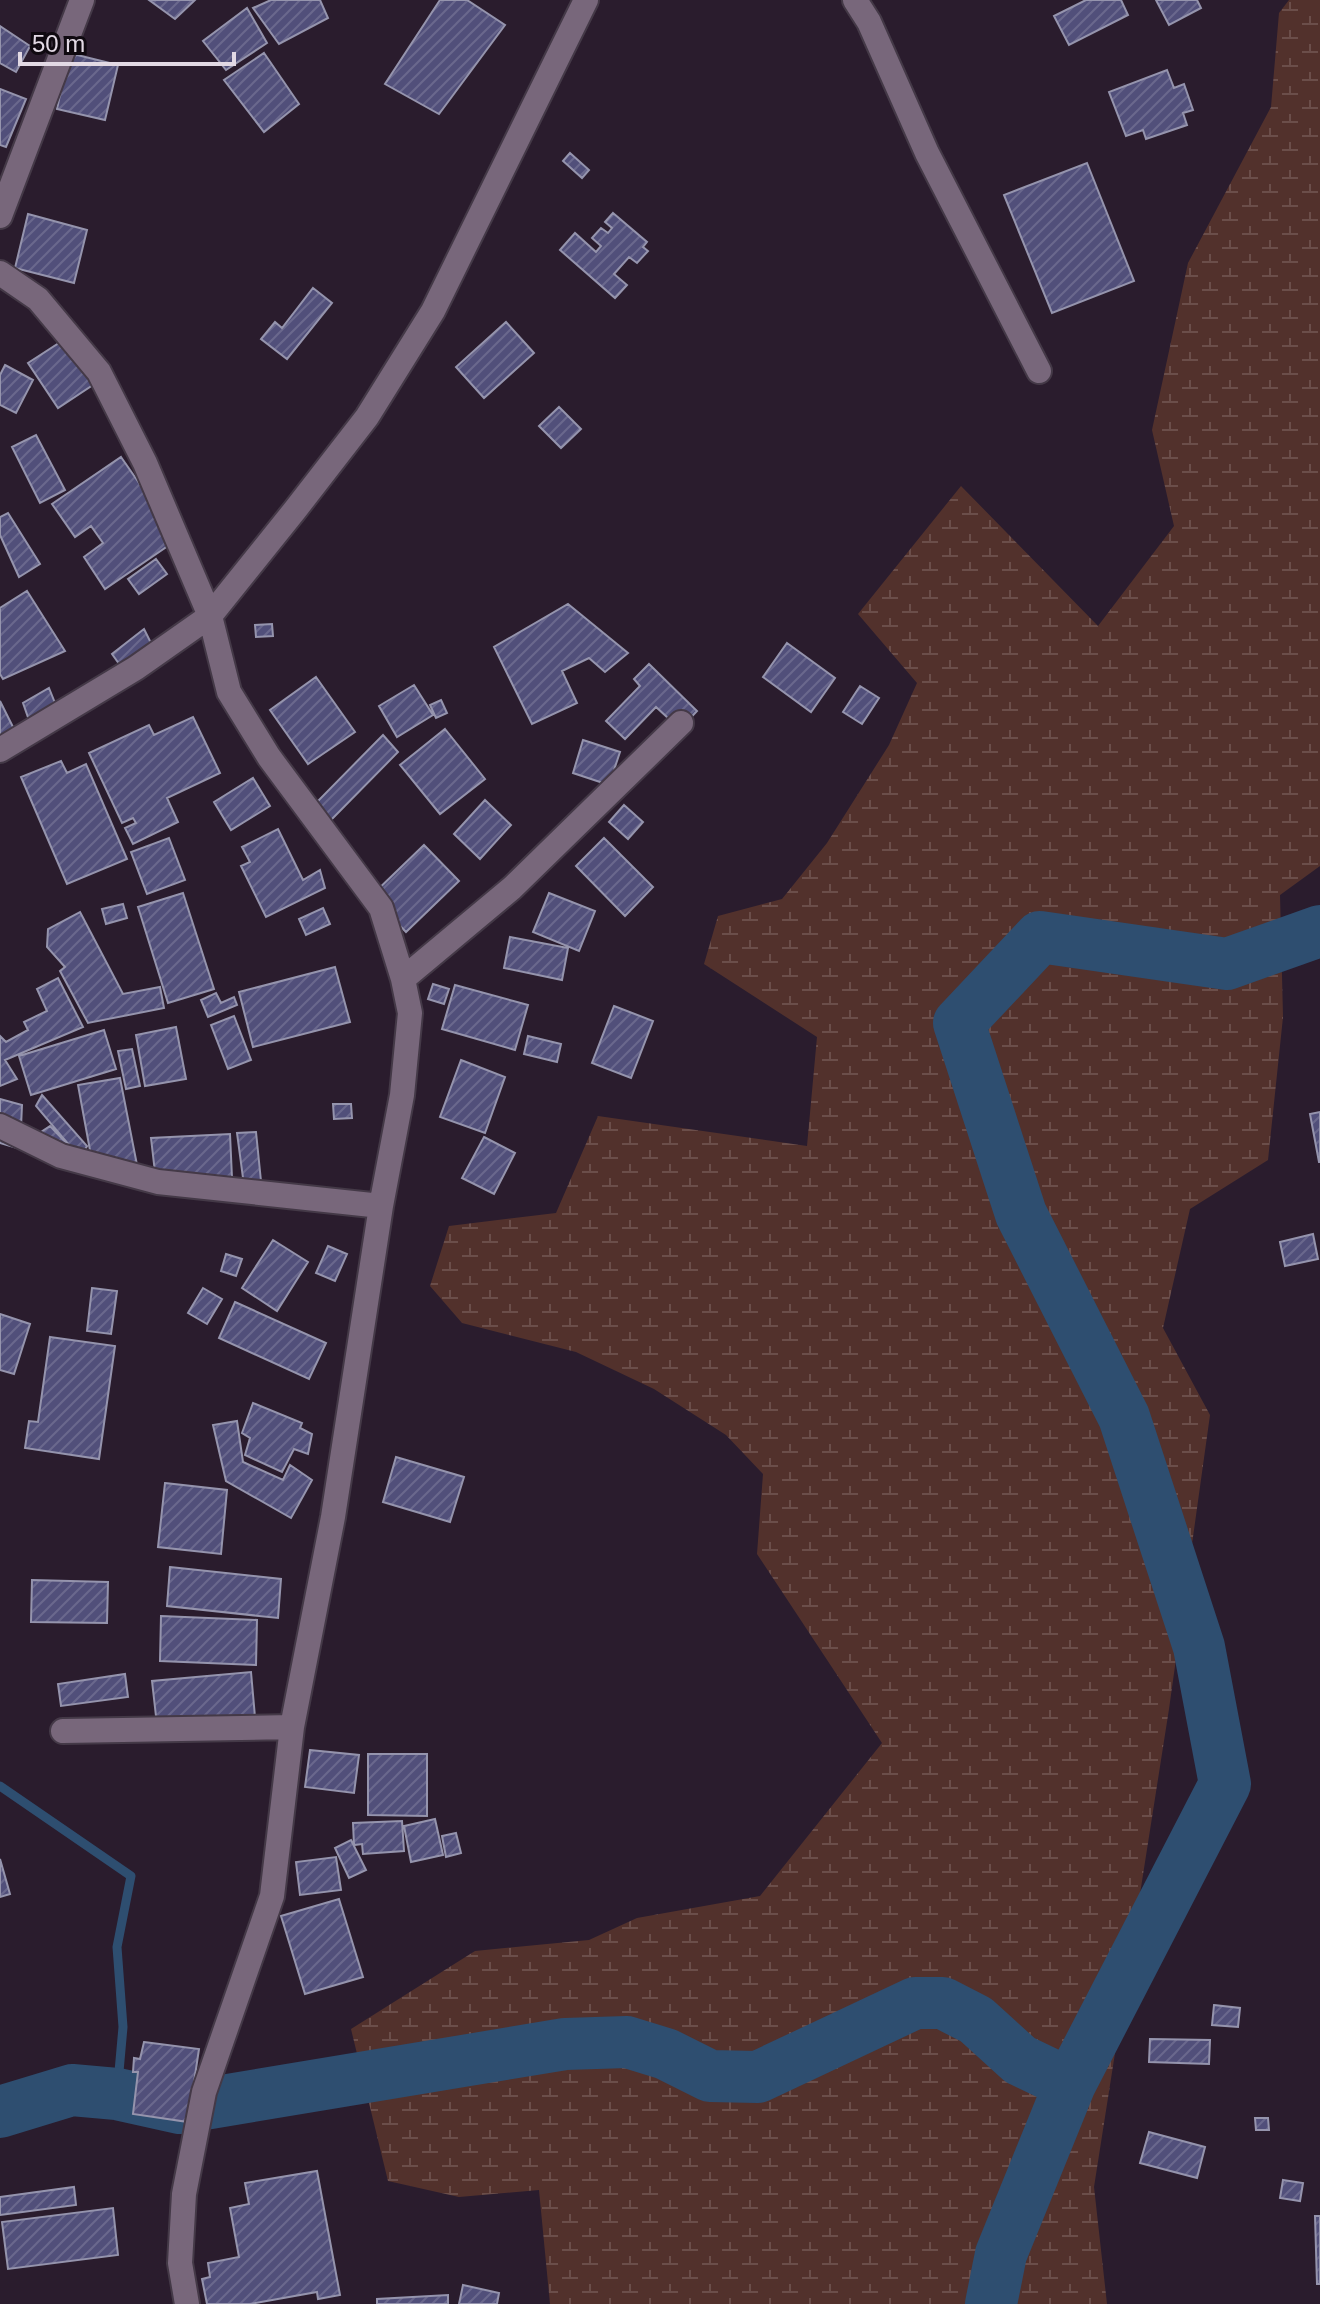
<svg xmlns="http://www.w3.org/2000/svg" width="1320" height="2304" viewBox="0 0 1320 2304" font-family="Helvetica,sans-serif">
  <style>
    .wetland { fill: url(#wetland-marsh) }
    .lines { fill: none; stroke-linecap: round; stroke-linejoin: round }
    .stream { stroke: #2e4e70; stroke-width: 9 }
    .river { stroke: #2e4e70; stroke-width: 52 }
    .building { fill: url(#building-hatch); stroke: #9594ad; stroke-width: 2 }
    .minor-casing { stroke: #443947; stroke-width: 28 }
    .minor { stroke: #78677b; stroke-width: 24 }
  </style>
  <defs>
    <pattern id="wetland-marsh" width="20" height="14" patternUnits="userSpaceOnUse" patternTransform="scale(2)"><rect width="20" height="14" fill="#52312c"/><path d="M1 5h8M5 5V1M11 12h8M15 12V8" fill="none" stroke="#6b4e4a"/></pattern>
    <pattern id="building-hatch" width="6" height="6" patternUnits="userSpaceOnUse" patternTransform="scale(2)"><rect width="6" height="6" fill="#514f7a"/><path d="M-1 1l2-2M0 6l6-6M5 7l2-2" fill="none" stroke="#6a688d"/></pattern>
  </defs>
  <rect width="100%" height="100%" fill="#2a1c2d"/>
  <path class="wetland" d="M 1289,0 L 1320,0 L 1320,866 L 1280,895 L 1283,1017 L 1268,1160 L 1190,1209 L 1163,1328 L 1210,1415 L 1169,1709 L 1094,2187 L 1107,2304 L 550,2304 L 539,2190 L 459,2197 L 388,2181 L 351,2029 L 475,1951 L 589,1940 L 637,1918 L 760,1896 L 882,1743 L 757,1554 L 763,1474 L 726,1435 L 654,1389 L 576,1352 L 462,1323 L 430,1286 L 449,1226 L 556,1213 L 598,1116 L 807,1146 L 817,1037 L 704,964 L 718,916 L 782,899 L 827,843 L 889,745 L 917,683 L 858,614 L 961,486 L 1098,626 L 1174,526 L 1152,430 L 1188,263 L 1271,107 L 1279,13 Z"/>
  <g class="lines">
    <path class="stream" d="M 0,1786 L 131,1876 L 117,1947 L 123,2027 L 117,2094"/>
    <path class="river" d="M 0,2112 L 72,2090 L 117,2094 L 180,2108 L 565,2044 L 627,2042 L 666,2054 L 710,2076 L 758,2077 L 915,2003 L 943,2003 L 976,2020 L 1020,2060 L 1070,2084
      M 991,2304 L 1001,2254 L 1070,2084 L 1225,1784 L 1199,1647 L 1124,1417 L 1021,1214 L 959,1023 L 1040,937 L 1227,964 L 1320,931"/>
  </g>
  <path class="building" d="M 149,0 L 195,0 L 175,19 Z
    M 271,0 L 320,0 L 328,18 L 279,44 L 253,8 Z
    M 440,0 L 467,0 L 505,25 L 439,114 L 385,84 Z
    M 1086,0 L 1121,0 L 1128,15 L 1069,45 L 1054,16 Z
    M 1156,0 L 1197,0 L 1201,8 L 1169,25 Z
    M 247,8 L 267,43 L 226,70 L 203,41 Z
    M 0,26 L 30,46 L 16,72 L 0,63 Z
    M 69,53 L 118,65 L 105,120 L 57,109 Z
    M 264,53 L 299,104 L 264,132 L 224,80 Z
    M 1167,70 L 1174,88 L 1184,84 L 1193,110 L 1183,113 L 1187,125 L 1146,139 L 1143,130 L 1126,136 L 1109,92 Z
    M 0,89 L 26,99 L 6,147 L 0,145 Z
    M 570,153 L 589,170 L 582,178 L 563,161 Z
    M 1087,163 L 1134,281 L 1052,313 L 1004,195 Z
    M 613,213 L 647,242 L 643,247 L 648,251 L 637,263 L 629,257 L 614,274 L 627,285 L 615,298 L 560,250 L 575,233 L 596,252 L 601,246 L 592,238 L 601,228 L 608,233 L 612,228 L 605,222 Z
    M 28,214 L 87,230 L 74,283 L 15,268 Z
    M 313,288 L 332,303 L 287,359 L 261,339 L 275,322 L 282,328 Z
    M 506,322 L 534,353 L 484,398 L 456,367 Z
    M 73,334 L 102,379 L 58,408 L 28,363 Z
    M 5,365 L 33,380 L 16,413 L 0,405 L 0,375 Z
    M 559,407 L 581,429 L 561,448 L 539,426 Z
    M 36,435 L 65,490 L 40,503 L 12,447 Z
    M 121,457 L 178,539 L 105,589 L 84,557 L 103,543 L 91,526 L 75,537 L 52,504 Z
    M 8,513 L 40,564 L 19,577 L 0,535 L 0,517 Z
    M 156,559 L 167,574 L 139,594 L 128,579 Z
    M 27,591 L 65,651 L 3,679 L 0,674 L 0,608 Z
    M 568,604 L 628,653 L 605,672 L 589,658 L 562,671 L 577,703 L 532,724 L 494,647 Z
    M 272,624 L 273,636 L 256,637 L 255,625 Z
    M 144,629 L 154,649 L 122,668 L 112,654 Z
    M 787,643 L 835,678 L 811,712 L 763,677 Z
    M 649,664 L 697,711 L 680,729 L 656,707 L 625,739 L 606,721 L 640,686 L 634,679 Z
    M 316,677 L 355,732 L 308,764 L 270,710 Z
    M 414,685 L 433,715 L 397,737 L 379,706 Z
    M 860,686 L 879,698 L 862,724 L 843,712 Z
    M 49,688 L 57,708 L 30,723 L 23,703 Z
    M 441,700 L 447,713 L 436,718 L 430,705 Z
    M 0,701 L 15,731 L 0,737 Z
    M 193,717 L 220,773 L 167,798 L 178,822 L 133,844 L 125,828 L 136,823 L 133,818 L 122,823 L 89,753 L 149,725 L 154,735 Z
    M 445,729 L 485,779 L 440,814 L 400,765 Z
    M 383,735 L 398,752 L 331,820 L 316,803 Z
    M 583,740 L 620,752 L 609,785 L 573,773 Z
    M 61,761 L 67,773 L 86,764 L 127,859 L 67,884 L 21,777 Z
    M 253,778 L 270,806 L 231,830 L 214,802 Z
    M 485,800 L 511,825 L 480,859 L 454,834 Z
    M 624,805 L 643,822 L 628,839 L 609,822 Z
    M 278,829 L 303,880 L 320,870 L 325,888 L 266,917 L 241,866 L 250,862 L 242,847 Z
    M 169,838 L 185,880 L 147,894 L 131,852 Z
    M 604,838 L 653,887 L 625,916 L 576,866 Z
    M 424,845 L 459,881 L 406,932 L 371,896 Z
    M 183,893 L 214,989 L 168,1003 L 138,907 Z
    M 549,893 L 595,911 L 579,951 L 533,932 Z
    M 123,904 L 127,918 L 106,924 L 102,909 Z
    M 323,908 L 330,924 L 306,935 L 299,919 Z
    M 80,912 L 123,994 L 160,987 L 164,1008 L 88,1023 L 60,971 L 65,967 L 47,947 L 48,929 Z
    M 510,937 L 568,948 L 562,980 L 504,968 Z
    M 335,967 L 350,1022 L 253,1047 L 239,992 Z
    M 58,978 L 83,1027 L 5,1060 L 17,1079 L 0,1086 L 0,1036 L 6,1042 L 28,1030 L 24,1022 L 47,1011 L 37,989 Z
    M 433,984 L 449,989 L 444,1004 L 428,999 Z
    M 455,985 L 528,1005 L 515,1050 L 442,1029 Z
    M 216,993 L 221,1003 L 234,997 L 237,1005 L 208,1017 L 201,1000 Z
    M 614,1006 L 653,1021 L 631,1078 L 592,1063 Z
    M 234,1016 L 251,1060 L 228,1069 L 211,1025 Z
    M 176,1027 L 186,1079 L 145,1086 L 136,1035 Z
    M 104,1030 L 116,1069 L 31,1095 L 19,1056 Z
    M 528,1036 L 561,1044 L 557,1062 L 524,1054 Z
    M 132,1049 L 140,1086 L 126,1089 L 118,1051 Z
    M 461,1060 L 505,1077 L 485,1133 L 440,1117 Z
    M 120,1078 L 137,1165 L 94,1172 L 78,1085 Z
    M 42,1095 L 87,1146 L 80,1158 L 36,1106 Z
    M 0,1099 L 22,1105 L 20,1149 L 0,1143 Z
    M 333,1104 L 351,1104 L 352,1118 L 334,1119 Z
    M 1320,1112 L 1320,1162 L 1319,1162 L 1310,1114 Z
    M 50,1126 L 72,1149 L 26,1142 Z
    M 256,1132 L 262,1191 L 245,1193 L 237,1133 Z
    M 230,1134 L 232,1178 L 156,1181 L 151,1138 Z
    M 484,1137 L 515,1153 L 494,1194 L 462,1178 Z
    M 1313,1234 L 1318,1259 L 1285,1266 L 1280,1242 Z
    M 273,1240 L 308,1262 L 277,1311 L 242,1288 Z
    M 328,1246 L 347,1254 L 335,1281 L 316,1273 Z
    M 226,1254 L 242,1259 L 236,1276 L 221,1271 Z
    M 92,1288 L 117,1291 L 111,1334 L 87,1331 Z
    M 203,1288 L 222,1299 L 207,1324 L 188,1313 Z
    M 235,1302 L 326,1343 L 309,1379 L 219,1338 Z
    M 0,1314 L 30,1324 L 14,1374 L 0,1370 Z
    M 50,1337 L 115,1346 L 99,1459 L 25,1448 L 29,1421 L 38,1422 Z
    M 253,1403 L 302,1423 L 300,1428 L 312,1434 L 308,1454 L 294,1449 L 282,1472 L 245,1455 L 250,1438 L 242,1433 Z
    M 237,1421 L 243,1462 L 283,1480 L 290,1465 L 312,1480 L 291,1518 L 226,1481 L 213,1425 Z
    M 396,1457 L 464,1477 L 450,1522 L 383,1502 Z
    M 165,1483 L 227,1490 L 221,1554 L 158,1547 Z
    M 170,1567 L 281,1579 L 278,1618 L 167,1606 Z
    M 32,1580 L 108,1582 L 107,1623 L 31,1622 Z
    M 161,1616 L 257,1620 L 256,1665 L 160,1661 Z
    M 251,1672 L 255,1717 L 157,1725 L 152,1681 Z
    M 125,1674 L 128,1697 L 61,1706 L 58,1684 Z
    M 310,1750 L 359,1755 L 354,1793 L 305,1787 Z
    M 368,1754 L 427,1754 L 427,1816 L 368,1815 Z
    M 435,1819 L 443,1855 L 411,1862 L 404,1826 Z
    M 402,1821 L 404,1851 L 363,1854 L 362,1844 L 354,1845 L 353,1823 Z
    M 456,1833 L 461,1853 L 446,1857 L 442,1836 Z
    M 351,1840 L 366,1870 L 349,1878 L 335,1848 Z
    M 336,1857 L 341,1890 L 300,1895 L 296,1862 Z
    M 0,1859 L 10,1894 L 0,1897 Z
    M 339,1899 L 363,1977 L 305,1994 L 281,1916 Z
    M 1214,2005 L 1240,2008 L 1238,2027 L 1212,2025 Z
    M 1150,2039 L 1210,2040 L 1209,2064 L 1149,2062 Z
    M 144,2042 L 199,2049 L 188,2122 L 133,2114 L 138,2072 L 133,2072 L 134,2058 L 140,2059 Z
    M 1255,2118 L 1268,2118 L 1269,2130 L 1256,2130 Z
    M 1149,2132 L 1205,2147 L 1197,2178 L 1140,2163 Z
    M 317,2171 L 340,2295 L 318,2299 L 317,2292 L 250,2304 L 207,2304 L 202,2279 L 210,2277 L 208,2263 L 239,2257 L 230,2208 L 249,2204 L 245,2183 Z
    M 1283,2180 L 1303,2183 L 1300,2201 L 1280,2198 Z
    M 74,2187 L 76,2205 L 0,2215 L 0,2197 Z
    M 113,2208 L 118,2255 L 8,2269 L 2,2222 Z
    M 1315,2216 L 1320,2216 L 1320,2284 L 1317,2284 Z
    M 463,2285 L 499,2293 L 497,2304 L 459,2304 Z
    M 448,2295 L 448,2304 L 377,2304 L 377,2299 Z"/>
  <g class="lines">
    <g class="minor-casing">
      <path id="minor" d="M 855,0 L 869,22 L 927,153 L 1039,371
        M 0,216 L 82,0
        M 0,273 L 38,299 L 99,372 L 145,463 L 210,616 L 229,692 L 269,757 L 381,908 L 403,979 L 410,1013 L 402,1095 L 381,1206 L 333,1517 L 292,1727 L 272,1896 L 204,2092 L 184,2194 L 180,2263 L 187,2304
        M 0,750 L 136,668 L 210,616 L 295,510 L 367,417 L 433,311 L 586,0
        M 403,979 L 512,888 L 681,723
        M 0,1126 L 61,1156 L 158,1182 L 381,1206
        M 63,1731 L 292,1727"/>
    </g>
    <use href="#minor" class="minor"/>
  </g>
  <path d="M20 52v12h214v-12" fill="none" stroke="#e2d9e4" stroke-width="4"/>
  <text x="32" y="52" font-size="24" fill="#e2d9e4" stroke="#0f0910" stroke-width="6" paint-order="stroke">50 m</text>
</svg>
